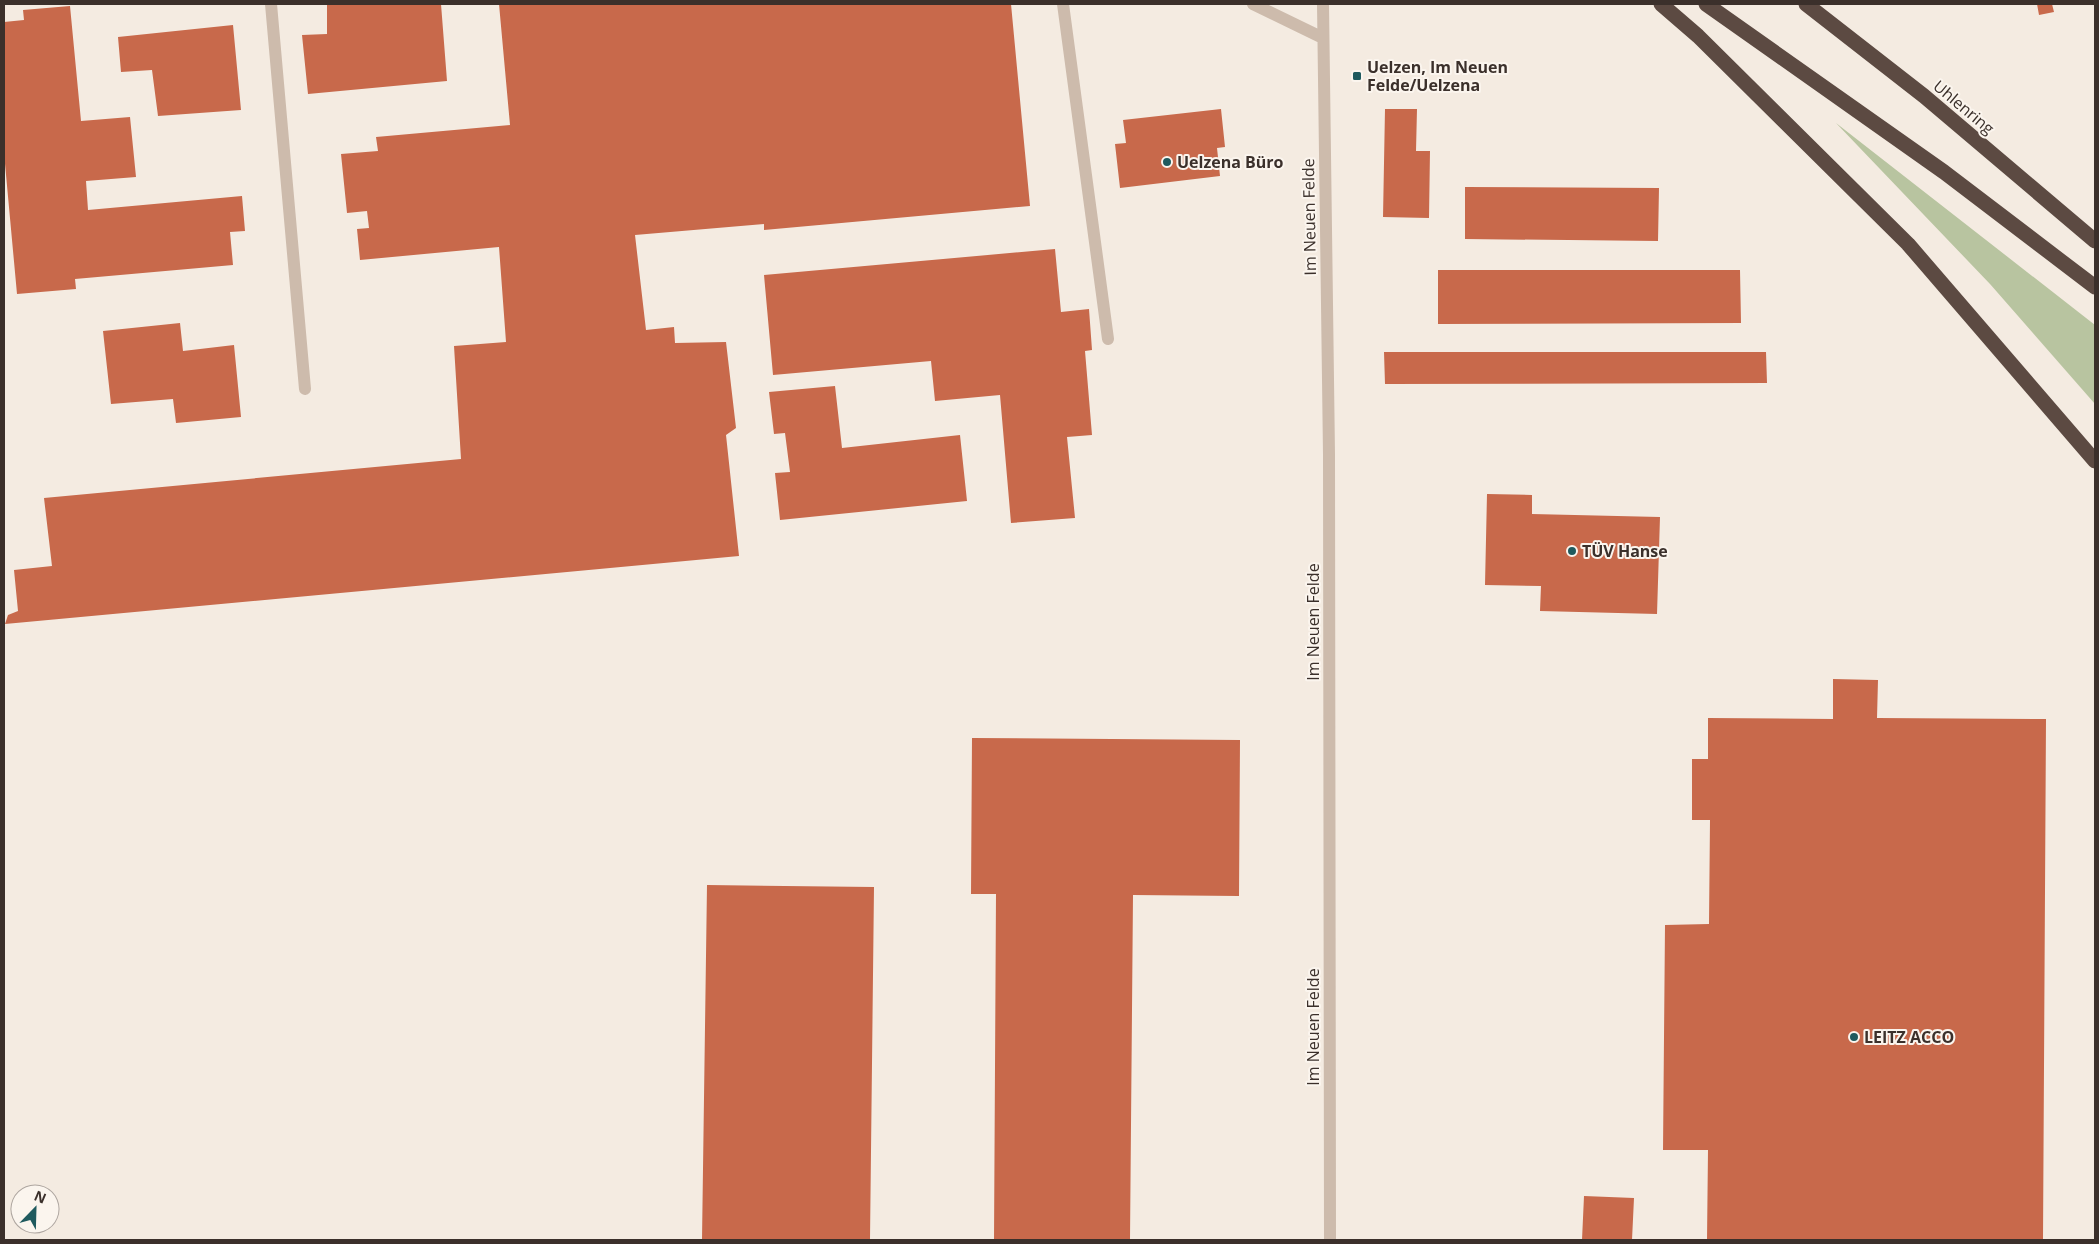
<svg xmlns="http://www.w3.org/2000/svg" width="2099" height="1244" viewBox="0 0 2099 1244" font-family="'Open Sans',sans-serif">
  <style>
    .green { fill: #b8c4a0 }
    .building { fill: #c8694b }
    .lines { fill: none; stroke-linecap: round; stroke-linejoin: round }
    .minor { stroke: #cdbbac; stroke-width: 12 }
    .highway { stroke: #5c4a42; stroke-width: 15 }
    .poi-dot { fill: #1f5a5e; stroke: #fbf5ee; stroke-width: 2 }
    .labels { text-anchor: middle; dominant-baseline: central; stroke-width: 4; stroke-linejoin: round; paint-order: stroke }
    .poi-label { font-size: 16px; font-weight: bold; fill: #3b302b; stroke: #fbf5ee; text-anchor: start }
    .street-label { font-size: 16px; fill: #3b302b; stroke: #fbf5ee }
  </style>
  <rect width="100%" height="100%" fill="#f4ebe1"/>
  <path class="green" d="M 1836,123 L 2095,325 L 2095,404 L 1990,284 Z"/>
  <path class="building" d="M 327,4 L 441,4 L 447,81 L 308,94 L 302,35 L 327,34 Z
    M 499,4 L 1011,4 L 1030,206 L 764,230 L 764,224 L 635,235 L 646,330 L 674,327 L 675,343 L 726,342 L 736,428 L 726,435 L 739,556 L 5,624 L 8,615 L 18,611 L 14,570 L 52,566 L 44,498 L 461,459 L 454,346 L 506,342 L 499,247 L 360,260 L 357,229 L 369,228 L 367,211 L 347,213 L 341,154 L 378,151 L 376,137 L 510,125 Z
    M 2037,4 L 2052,4 L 2054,12 L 2039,15 Z
    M 70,6 L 81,121 L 130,117 L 136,177 L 86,181 L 88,210 L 242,196 L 245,231 L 230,232 L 233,265 L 75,279 L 76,289 L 17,294 L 4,153 L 4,22 L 24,20 L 23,10 Z
    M 233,25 L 241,110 L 158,116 L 152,70 L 121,72 L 118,37 Z
    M 1221,109 L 1225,147 L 1217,148 L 1220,176 L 1120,188 L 1115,144 L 1126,143 L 1123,120 Z
    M 1385,109 L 1417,109 L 1416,151 L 1430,151 L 1429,218 L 1383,217 Z
    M 1465,187 L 1659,188 L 1658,241 L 1465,239 Z
    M 1055,249 L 1061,312 L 1089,309 L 1092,350 L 1085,351 L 1092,435 L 1067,437 L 1075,518 L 1011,523 L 1000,395 L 935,401 L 931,361 L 773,375 L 764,275 Z
    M 1438,270 L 1740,270 L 1741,323 L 1438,324 Z
    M 180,323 L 183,351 L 234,345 L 241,417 L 176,423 L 173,399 L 111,404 L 103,331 Z
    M 1384,352 L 1766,352 L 1767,383 L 1385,384 Z
    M 835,386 L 842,448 L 960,435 L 967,501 L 780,520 L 775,473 L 790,472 L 785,433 L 774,434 L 769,392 Z
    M 1487,494 L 1532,495 L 1532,514 L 1660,517 L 1657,614 L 1540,611 L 1541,586 L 1485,585 Z
    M 1833,679 L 1878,680 L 1877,718 L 2046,719 L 2043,1240 L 1707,1240 L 1708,1150 L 1663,1150 L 1665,925 L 1709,924 L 1710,820 L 1692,820 L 1692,759 L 1708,759 L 1708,718 L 1833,719 Z
    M 972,738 L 1240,740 L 1239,896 L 1133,895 L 1130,1240 L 994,1240 L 996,894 L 971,894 Z
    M 707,885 L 874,887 L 870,1240 L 702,1240 Z
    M 1584,1196 L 1634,1198 L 1632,1240 L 1582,1240 Z"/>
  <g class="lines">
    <path class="minor" d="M 271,4 L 305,389
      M 1063,4 L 1108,339
      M 1253,4 L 1323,38
      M 1323,4 L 1329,454 L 1330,1240"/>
    <path class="highway" d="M 1661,4 L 1698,36 L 1908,244 L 2095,461
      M 1706,4 L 1944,172 L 2095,287
      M 1806,4 L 1924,96 L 2095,241"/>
  </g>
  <g class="poi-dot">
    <rect x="1352" y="71" width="10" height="10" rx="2.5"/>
    <circle cx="1167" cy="162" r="5"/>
    <circle cx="1572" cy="551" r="5"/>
    <circle cx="1854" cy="1037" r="5"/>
  </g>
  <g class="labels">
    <g class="poi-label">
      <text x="1367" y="67">Uelzen, Im Neuen<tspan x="1367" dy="18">Felde/Uelzena</tspan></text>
      <text x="1177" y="162">Uelzena Büro</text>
      <text x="1582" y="551">TÜV Hanse</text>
      <text x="1864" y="1037">LEITZ ACCO</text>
    </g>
    <g class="street-label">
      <text transform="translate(1964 107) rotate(40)">Uhlenring</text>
      <text transform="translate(1309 217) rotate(-91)">Im Neuen Felde</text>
      <text transform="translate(1313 622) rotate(-90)">Im Neuen Felde</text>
      <text transform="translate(1313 1027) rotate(-90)">Im Neuen Felde</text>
    </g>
  </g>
  <rect width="2099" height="1244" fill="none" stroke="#3b302b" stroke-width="10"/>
  <g transform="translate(35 1209) rotate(23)"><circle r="24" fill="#fbf5ee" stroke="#aea6a0"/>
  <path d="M0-4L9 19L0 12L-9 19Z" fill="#1f5a5e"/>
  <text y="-8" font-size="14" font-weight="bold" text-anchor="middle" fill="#3b302b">N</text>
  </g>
</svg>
